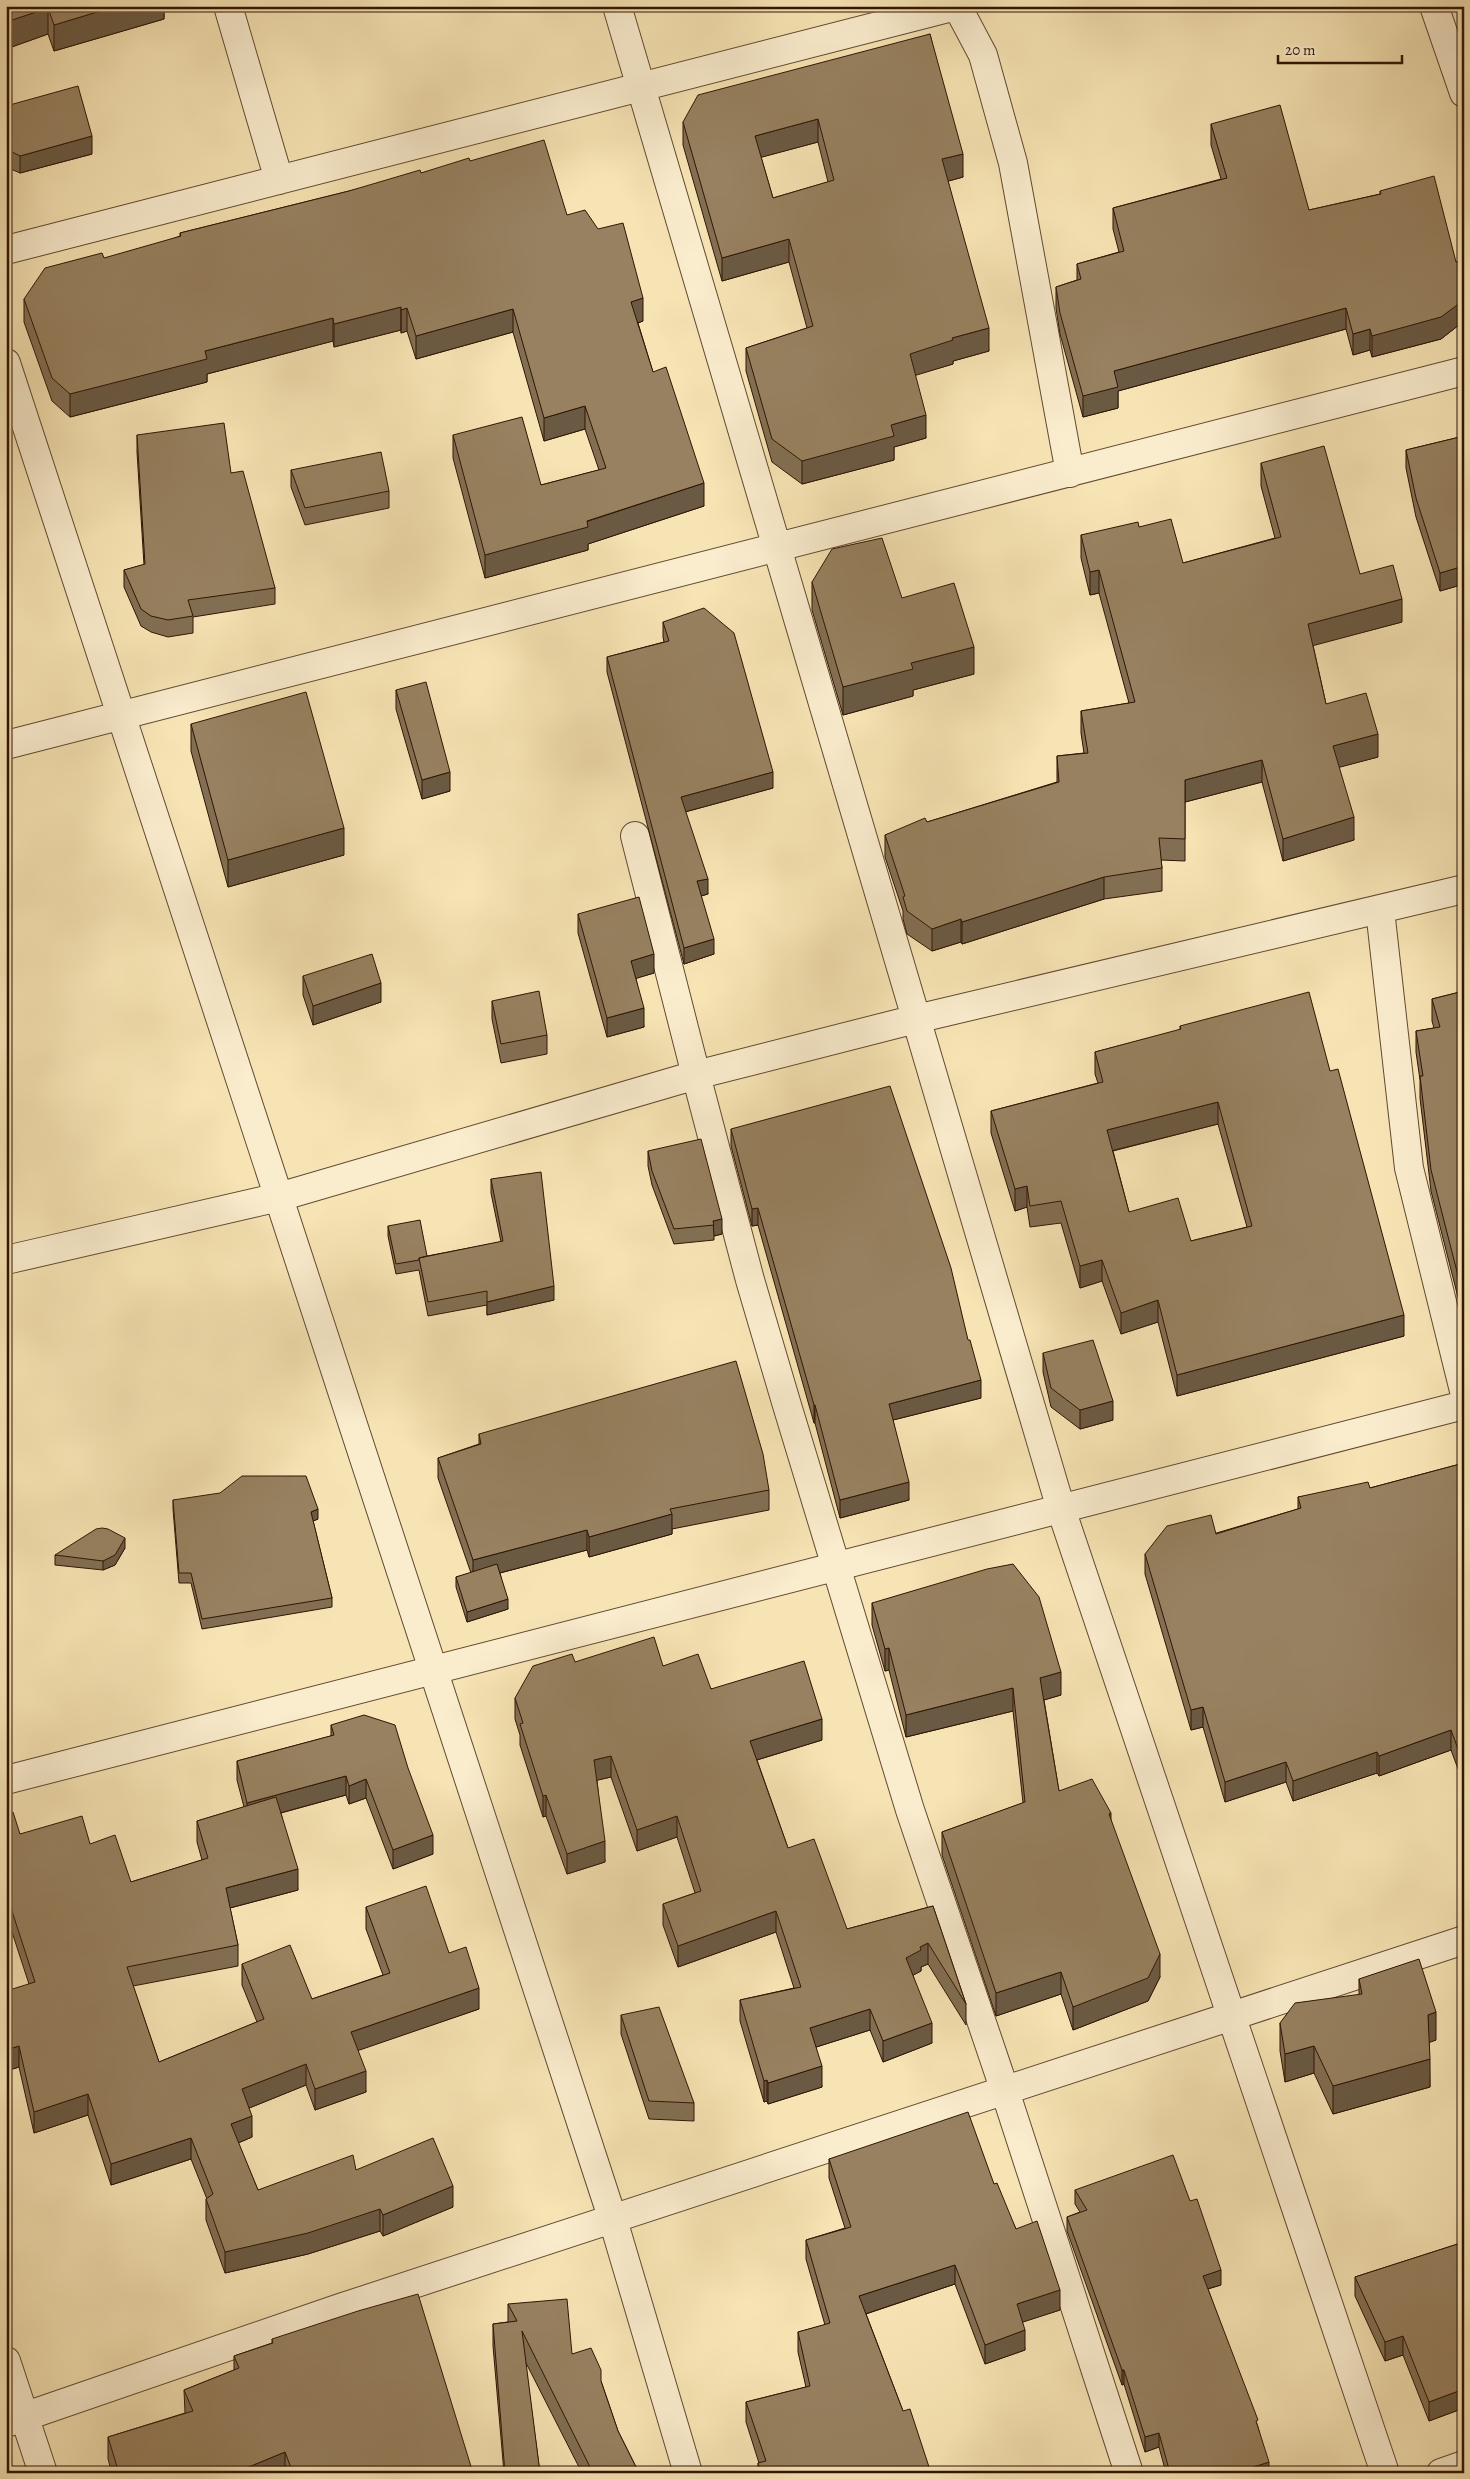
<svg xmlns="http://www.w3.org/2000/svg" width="1470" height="2479" viewBox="0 0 1470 2479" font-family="Alegreya,serif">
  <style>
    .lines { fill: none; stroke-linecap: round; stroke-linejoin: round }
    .minor-casing { stroke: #624930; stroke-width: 30 }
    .minor { stroke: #faedce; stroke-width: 28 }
    .wall { fill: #826f53; stroke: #301504; fill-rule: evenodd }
    .shaded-wall { fill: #6a5a43; stroke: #301504 }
    .building { fill: #978160; stroke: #301504; fill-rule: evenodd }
  </style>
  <rect width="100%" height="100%" fill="#f7e4b4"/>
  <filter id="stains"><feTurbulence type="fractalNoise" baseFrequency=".004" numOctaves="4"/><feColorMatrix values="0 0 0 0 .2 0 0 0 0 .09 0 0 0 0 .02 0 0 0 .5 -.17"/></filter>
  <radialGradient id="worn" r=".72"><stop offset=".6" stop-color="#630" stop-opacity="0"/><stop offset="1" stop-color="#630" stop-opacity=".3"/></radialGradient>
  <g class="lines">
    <g class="minor-casing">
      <path id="minor" d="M 228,6 L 279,180
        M 617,6 L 1061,1509 L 1385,2473
        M 957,6 L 983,55 L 1013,163 L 1070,473
        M 1434,6 L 1464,93
        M 6,250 L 956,6
        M 6,363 L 613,2220 L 688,2473
        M 6,745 L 1464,371
        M 635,836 L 696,1075 L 750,1280 L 786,1402 L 910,1810 L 1005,2091 L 1129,2473
        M 1380,910 L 1409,1168 L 1464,1391
        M 6,1260 L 279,1197 L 696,1075 L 916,1019 L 1464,889
        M 6,1780 L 1464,1405
        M 6,2361 L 43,2473
        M 6,2423 L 340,2308 L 1464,1940
        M 1441,2473 L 1464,2465"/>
    </g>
    <use href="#minor" class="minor"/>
  </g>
  <path class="wall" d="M 6,6 L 164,6 L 164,19 L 54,51 L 48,34 L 6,49 Z
    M 930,34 L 963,177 L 948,181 L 989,351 L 953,361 L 953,364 L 915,375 L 926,438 L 894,447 L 894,460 L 802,484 L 772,462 L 746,371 L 746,348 L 807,328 L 789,262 L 722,281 L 683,145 L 683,122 ZM 818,142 L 828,182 L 773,198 L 761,157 Z
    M 6,106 L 92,154 L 20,173 L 6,167 Z
    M 1211,124 L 1309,210 L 1380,194 L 1380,191 L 1456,262 L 1464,259 L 1464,321 L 1441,339 L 1372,357 L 1370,350 L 1353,355 L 1346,329 L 1118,391 L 1118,408 L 1083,417 L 1060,334 L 1056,308 L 1056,287 L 1077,280 L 1077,264 L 1119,252 L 1113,229 L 1113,208 L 1221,179 L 1211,145 Z
    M 470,161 L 567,215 L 643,321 L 638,323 L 653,372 L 704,506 L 588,544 L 588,550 L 485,578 L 453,458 L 453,435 L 541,485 L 599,470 L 585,429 L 544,441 L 513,332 L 416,359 L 407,331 L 401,333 L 401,330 L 334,347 L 333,341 L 207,374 L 207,382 L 70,417 L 52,401 L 24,322 L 24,299 L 180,236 L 180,233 Z
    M 137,435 L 231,473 L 275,588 L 275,604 L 193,617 L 193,633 L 168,637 L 151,632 L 141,626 L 124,587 L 124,570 L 144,565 L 137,452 Z
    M 1464,436 L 1464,584 L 1440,591 L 1416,517 L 1406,468 L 1406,450 Z
    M 1261,463 L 1402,622 L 1313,645 L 1326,704 L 1378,757 L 1339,767 L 1354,840 L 1283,861 L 1262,782 L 1185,802 L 1185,861 L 1161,860 L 1162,868 L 1162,891 L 1104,899 L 962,944 L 961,942 L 932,951 L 907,934 L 903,919 L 903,911 L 885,857 L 885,835 L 1057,782 L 1057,756 L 1084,753 L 1081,733 L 1081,711 L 1129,703 L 1099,593 L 1090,595 L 1081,558 L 1081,535 L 1139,527 L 1183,563 L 1275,538 L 1261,486 Z
    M 291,470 L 389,491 L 389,508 L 305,525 L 291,487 Z
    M 812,582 L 902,598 L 974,674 L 913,690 L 913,696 L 843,715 L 812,610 Z
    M 663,622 L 773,788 L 685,812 L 708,894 L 701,896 L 714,954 L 684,964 L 607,672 L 607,657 L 664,642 L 663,637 Z
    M 396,690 L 450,791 L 422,799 L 396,709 Z
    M 191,724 L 344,855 L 228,887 L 191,751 Z
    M 578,914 L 654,973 L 636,978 L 644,1027 L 607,1037 L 578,933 Z
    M 303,976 L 381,1002 L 313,1025 L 303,995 Z
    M 1464,991 L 1464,1321 L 1431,1191 L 1420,1098 L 1420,1080 L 1416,1052 L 1416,1031 L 1434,1028 L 1432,1021 L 1432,999 Z
    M 492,1001 L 547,1035 L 547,1054 L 501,1063 L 492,1019 Z
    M 1180,1026 L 1404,1336 L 1177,1396 L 1158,1322 L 1121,1334 L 1102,1281 L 1080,1288 L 1061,1223 L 1030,1227 L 1027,1207 L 1015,1211 L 991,1133 L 991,1111 L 1098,1083 L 1095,1074 L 1095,1052 L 1180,1030 ZM 1218,1124 L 1247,1227 L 1191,1241 L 1129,1212 L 1113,1151 Z
    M 731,1129 L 981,1398 L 893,1420 L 909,1500 L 840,1518 L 815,1423 L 814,1423 L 758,1225 L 752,1226 L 731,1146 Z
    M 648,1151 L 722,1234 L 714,1236 L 714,1240 L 674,1244 L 652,1185 L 648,1166 Z
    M 491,1179 L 554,1300 L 487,1315 L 487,1305 L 428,1316 L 419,1270 L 396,1274 L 388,1236 L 388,1226 L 427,1256 L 501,1242 L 491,1193 Z
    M 1043,1353 L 1113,1420 L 1080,1429 L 1051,1407 L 1043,1372 Z
    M 479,1434 L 769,1490 L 769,1510 L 672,1529 L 672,1534 L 589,1557 L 587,1550 L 500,1573 L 508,1609 L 467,1622 L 456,1587 L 456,1577 L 471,1573 L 438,1478 L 438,1458 L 479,1444 Z
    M 1464,1463 L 1464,1785 L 1451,1750 L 1379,1776 L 1377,1773 L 1293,1801 L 1286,1782 L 1225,1802 L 1203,1727 L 1191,1730 L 1145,1574 L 1145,1554 L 1298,1509 L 1298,1497 L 1370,1488 Z
    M 173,1500 L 318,1519 L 313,1521 L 332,1598 L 332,1607 L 202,1629 L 191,1583 L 179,1583 L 173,1509 Z
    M 125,1548 L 115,1565 L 103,1570 L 55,1565 L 55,1555 Z
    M 872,1603 L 1061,1695 L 1044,1700 L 1059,1791 L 1111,1821 L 1160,1977 L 1148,2001 L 1073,2030 L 1061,1994 L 996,2016 L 942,1855 L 942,1832 L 1023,1803 L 1013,1711 L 906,1737 L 889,1670 L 885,1671 L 872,1625 Z
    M 575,1662 L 663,1666 L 822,1740 L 757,1760 L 788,1848 L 847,1929 L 933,1906 L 966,2004 L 966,2025 L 928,1964 L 921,1967 L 921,1971 L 913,1975 L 932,2043 L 883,2062 L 870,2030 L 816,2047 L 822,2087 L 768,2104 L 767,2101 L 764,2102 L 740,2021 L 740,2000 L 794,1988 L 776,1932 L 678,1967 L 663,1925 L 663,1904 L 695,1893 L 677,1837 L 637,1851 L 611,1777 L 597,1780 L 605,1862 L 567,1874 L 546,1816 L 543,1817 L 520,1745 L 520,1735 L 515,1719 L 515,1698 Z
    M 331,1725 L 433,1854 L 393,1869 L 366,1798 L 349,1804 L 346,1795 L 281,1813 L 298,1890 L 230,1908 L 238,1945 L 238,1966 L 133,1986 L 159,2062 L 257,2022 L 242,1985 L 242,1964 L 312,1999 L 383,1975 L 366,1929 L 366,1907 L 449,1953 L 479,2009 L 358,2050 L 366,2092 L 315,2110 L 306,2085 L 249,2108 L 252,2137 L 238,2143 L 258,2190 L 356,2170 L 453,2207 L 383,2236 L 380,2231 L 308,2254 L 225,2273 L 206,2220 L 206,2199 L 207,2199 L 191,2159 L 111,2185 L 88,2115 L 34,2133 L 19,2067 L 6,2071 L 29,1984 L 10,1926 L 6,1927 L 20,1834 L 90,1844 L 131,1882 L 202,1860 L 197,1842 L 197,1821 L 244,1807 L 237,1780 L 237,1761 L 331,1736 Z
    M 1359,1979 L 1436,2040 L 1429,2042 L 1430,2087 L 1333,2114 L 1314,2073 L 1285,2082 L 1280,2051 L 1280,2023 L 1359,1995 Z
    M 621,2015 L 694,2103 L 694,2121 L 649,2119 L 621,2034 Z
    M 829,2159 L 994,2184 L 1016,2229 L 1060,2310 L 1022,2322 L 1025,2350 L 985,2364 L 955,2284 L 866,2314 L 903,2411 L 931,2473 L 758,2473 L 758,2463 L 759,2463 L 746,2422 L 746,2402 L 806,2387 L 798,2352 L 798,2332 L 825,2325 L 806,2259 L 806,2240 L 845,2228 L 829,2178 Z
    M 1075,2190 L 1221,2285 L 1208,2289 L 1258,2427 L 1269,2473 L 1166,2473 L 1159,2447 L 1145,2452 L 1124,2384 L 1122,2385 L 1067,2231 L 1067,2217 L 1080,2212 L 1075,2204 Z
    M 1464,2242 L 1464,2408 L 1429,2421 L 1403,2355 L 1385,2361 L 1355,2296 L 1355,2277 Z
    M 508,2304 L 572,2354 L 601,2381 L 618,2431 L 639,2473 L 582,2473 L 525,2361 L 540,2473 L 504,2473 L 493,2346 L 493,2324 L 508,2322 Z
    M 272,2339 L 473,2473 L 112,2473 L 108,2459 L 108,2437 L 185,2413 L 184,2390 L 234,2370 L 234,2356 L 272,2343 Z"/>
  <path class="shaded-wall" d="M 117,6 L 164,6 L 164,19 L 54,51 L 54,25 Z
    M 48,8 L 48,34 L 6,49 L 6,22 Z
    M 818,119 L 818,142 L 755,159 L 755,136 Z
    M 92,136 L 92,154 L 20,173 L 20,156 Z
    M 963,154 L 963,177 L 942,183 L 942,159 Z
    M 789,239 L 789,262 L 722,281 L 722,258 Z
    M 643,298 L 643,321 L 631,325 L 631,302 Z
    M 1464,300 L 1464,321 L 1441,339 L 1372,357 L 1372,336 Z
    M 401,307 L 401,330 L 334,347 L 334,324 Z
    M 407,308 L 407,331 L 401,333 L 401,310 Z
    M 1346,308 L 1346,329 L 1118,391 L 1118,408 L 1083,417 L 1083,396 L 1114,371 Z
    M 513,309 L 513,332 L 416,359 L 416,336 Z
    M 333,318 L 333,341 L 207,374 L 207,382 L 70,417 L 70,394 L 205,351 Z
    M 989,328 L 989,351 L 953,361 L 953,364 L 910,377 L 910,354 L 952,338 Z
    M 1370,329 L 1370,350 L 1353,355 L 1353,334 Z
    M 585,406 L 585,429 L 544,441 L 544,418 Z
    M 926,415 L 926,438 L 894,447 L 894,460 L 802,484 L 802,461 L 891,425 Z
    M 704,483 L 704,506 L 588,544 L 588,550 L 485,578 L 485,555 Z
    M 1464,566 L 1464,584 L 1440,591 L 1440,573 Z
    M 1099,570 L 1099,593 L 1090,595 L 1090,572 Z
    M 1402,599 L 1402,622 L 1308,647 L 1308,624 Z
    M 974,647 L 974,674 L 913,690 L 913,696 L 843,715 L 843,687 L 911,663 Z
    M 1378,734 L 1378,757 L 1333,769 L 1333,746 Z
    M 1262,760 L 1262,782 L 1185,802 L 1185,780 Z
    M 450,772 L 450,791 L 422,799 L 422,780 Z
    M 773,772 L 773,788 L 681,813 L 681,797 Z
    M 1354,817 L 1354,840 L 1283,861 L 1283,839 Z
    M 344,828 L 344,855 L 228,887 L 228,860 Z
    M 1104,877 L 1104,899 L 962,944 L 962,922 Z
    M 708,879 L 708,894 L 697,897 L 697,881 Z
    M 961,919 L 961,942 L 932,951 L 932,929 Z
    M 714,939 L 714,954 L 684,964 L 684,948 Z
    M 654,954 L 654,973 L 631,980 L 631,961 Z
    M 381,983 L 381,1002 L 313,1025 L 313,1006 Z
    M 644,1008 L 644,1027 L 607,1037 L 607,1018 Z
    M 1218,1102 L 1218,1124 L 1107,1152 L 1107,1130 Z
    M 1027,1186 L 1027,1207 L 1015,1211 L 1015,1189 Z
    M 758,1208 L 758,1225 L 752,1226 L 752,1209 Z
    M 722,1219 L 722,1234 L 714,1236 L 713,1221 Z
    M 1102,1260 L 1102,1281 L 1080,1288 L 1080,1266 Z
    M 554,1286 L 554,1300 L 487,1315 L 487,1302 Z
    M 1158,1300 L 1158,1322 L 1121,1334 L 1121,1313 Z
    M 1404,1315 L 1404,1336 L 1177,1396 L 1177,1375 Z
    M 981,1380 L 981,1398 L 889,1421 L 889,1404 Z
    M 1113,1401 L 1113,1420 L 1080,1429 L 1080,1410 Z
    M 814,1405 L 815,1405 L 815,1423 L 814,1423 Z
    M 909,1482 L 909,1500 L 840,1518 L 840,1500 Z
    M 318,1509 L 318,1519 L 311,1522 L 311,1512 Z
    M 672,1514 L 672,1534 L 589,1557 L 589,1537 Z
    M 587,1530 L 587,1550 L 473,1580 L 473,1560 Z
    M 125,1538 L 125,1548 L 115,1565 L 103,1570 L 103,1561 Z
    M 508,1599 L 508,1609 L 467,1622 L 467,1612 Z
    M 889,1648 L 889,1670 L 885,1671 L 885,1649 Z
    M 1061,1672 L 1061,1695 L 1040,1701 L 1040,1678 Z
    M 1013,1688 L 1013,1711 L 906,1737 L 906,1715 Z
    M 1203,1707 L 1203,1727 L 1191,1730 L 1191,1710 Z
    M 822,1719 L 822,1740 L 750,1762 L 750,1741 Z
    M 1451,1730 L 1451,1750 L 1379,1776 L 1379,1756 Z
    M 1377,1752 L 1377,1773 L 1293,1801 L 1293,1781 Z
    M 611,1756 L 611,1777 L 594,1781 L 594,1760 Z
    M 1286,1762 L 1286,1782 L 1225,1802 L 1225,1782 Z
    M 346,1776 L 346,1795 L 247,1822 L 247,1803 Z
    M 366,1779 L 366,1798 L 349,1804 L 349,1786 Z
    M 546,1795 L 546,1816 L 543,1817 L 543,1796 Z
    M 1111,1813 L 1111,1835 L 1109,1814 Z
    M 677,1816 L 677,1837 L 637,1851 L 637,1830 Z
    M 433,1835 L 433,1854 L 393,1869 L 393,1850 Z
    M 605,1841 L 605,1862 L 567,1874 L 567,1854 Z
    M 298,1869 L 298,1890 L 226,1909 L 226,1888 Z
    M 10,1905 L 10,1926 L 6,1927 L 6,1906 Z
    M 776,1911 L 776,1932 L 678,1967 L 678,1946 Z
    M 928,1943 L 928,1964 L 921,1967 L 921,1971 L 906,1979 L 906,1958 L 920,1947 Z
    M 1160,1954 L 1160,1977 L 1148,2001 L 1073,2030 L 1073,2007 Z
    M 1061,1972 L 1061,1994 L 996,2016 L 996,1993 Z
    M 479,1988 L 479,2009 L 351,2053 L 351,2032 Z
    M 870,2009 L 870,2030 L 810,2049 L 810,2028 Z
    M 1436,2012 L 1436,2040 L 1428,2043 L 1428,2015 Z
    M 932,2023 L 932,2043 L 883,2062 L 883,2041 Z
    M 19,2046 L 19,2067 L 6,2071 L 6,2050 Z
    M 1314,2046 L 1314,2073 L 1285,2082 L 1285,2054 Z
    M 1430,2059 L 1430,2087 L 1333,2114 L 1333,2086 Z
    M 306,2064 L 306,2085 L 242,2111 L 242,2089 Z
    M 822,2066 L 822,2087 L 768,2104 L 768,2083 Z
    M 366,2071 L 366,2092 L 315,2110 L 315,2089 Z
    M 767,2080 L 767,2101 L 764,2102 L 764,2081 Z
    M 88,2094 L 88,2115 L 34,2133 L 34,2112 Z
    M 252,2116 L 252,2137 L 231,2146 L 231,2124 Z
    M 191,2138 L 191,2159 L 111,2185 L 111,2164 Z
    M 453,2186 L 453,2207 L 383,2236 L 383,2215 Z
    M 380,2209 L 380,2231 L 308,2254 L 225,2273 L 225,2252 Z
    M 955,2265 L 955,2284 L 859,2316 L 859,2296 Z
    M 1221,2270 L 1221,2285 L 1203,2290 L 1203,2276 Z
    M 1060,2290 L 1060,2310 L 1017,2324 L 1017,2304 Z
    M 1025,2330 L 1025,2350 L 985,2364 L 985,2345 Z
    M 1403,2336 L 1403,2355 L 1385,2361 L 1385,2342 Z
    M 1122,2370 L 1124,2370 L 1124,2384 L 1122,2385 Z
    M 1464,2389 L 1464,2408 L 1429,2421 L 1429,2402 Z
    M 1159,2433 L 1159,2447 L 1145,2452 L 1145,2437 Z
    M 285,2452 L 285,2473 L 234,2473 Z
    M 1269,2462 L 1269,2473 L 1235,2473 Z"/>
  <path class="building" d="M 6,6 L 117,6 L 54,25 L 48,8 L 6,22 Z
    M 930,34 L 963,154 L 942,159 L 989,328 L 952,338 L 953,340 L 910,354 L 926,415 L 891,425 L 894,436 L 802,461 L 772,439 L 746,348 L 813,326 L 789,239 L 722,258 L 683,122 L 698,95 ZM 818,119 L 834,180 L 773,198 L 755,136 Z
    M 78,86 L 92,136 L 20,156 L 6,149 L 6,106 Z
    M 1280,105 L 1309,210 L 1381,194 L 1380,191 L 1434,176 L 1456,262 L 1464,259 L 1464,300 L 1441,317 L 1372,336 L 1370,329 L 1353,334 L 1346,308 L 1114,371 L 1118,387 L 1083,396 L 1060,313 L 1056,287 L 1081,279 L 1077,264 L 1124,251 L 1113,208 L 1227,178 L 1211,124 Z
    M 544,140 L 567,215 L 585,210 L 598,229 L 623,223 L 643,298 L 631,302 L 653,372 L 666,367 L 704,483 L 587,521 L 588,527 L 485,555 L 453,435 L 522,417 L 541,485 L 606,468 L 585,406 L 544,418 L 513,309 L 416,336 L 407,308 L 401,310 L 401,307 L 334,324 L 333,318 L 205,351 L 207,359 L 70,394 L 52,378 L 24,299 L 45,268 L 102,253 L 104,258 L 181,236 L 180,233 L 349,191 L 420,170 L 421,173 L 469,158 L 470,161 Z
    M 224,423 L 231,473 L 243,471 L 275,588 L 188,600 L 193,616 L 168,620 L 151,616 L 141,609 L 124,570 L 145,564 L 137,435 Z
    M 1464,436 L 1464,566 L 1440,573 L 1416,498 L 1406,450 Z
    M 1324,446 L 1360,574 L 1393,565 L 1402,599 L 1308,624 L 1326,704 L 1366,693 L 1378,734 L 1333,746 L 1354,817 L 1283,839 L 1262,760 L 1185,780 L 1185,839 L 1159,838 L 1162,868 L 1104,877 L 962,922 L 961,919 L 932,929 L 907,911 L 903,897 L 905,896 L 885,835 L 925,818 L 927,822 L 1059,782 L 1057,756 L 1088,753 L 1081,711 L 1135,702 L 1099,570 L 1090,572 L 1081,535 L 1138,522 L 1139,527 L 1171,519 L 1183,563 L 1281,537 L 1261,463 Z
    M 381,452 L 389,491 L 305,508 L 291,470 Z
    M 882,538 L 902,598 L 954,583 L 974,647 L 911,663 L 913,669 L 843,687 L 812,582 L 832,549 Z
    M 704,608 L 734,633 L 773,772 L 681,797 L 708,879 L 697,881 L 714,939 L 684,948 L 607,657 L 669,641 L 663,622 Z
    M 426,682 L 450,772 L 422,780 L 396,690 Z
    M 306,692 L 344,828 L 228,860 L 191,724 Z
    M 639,897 L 654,954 L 631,961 L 644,1008 L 607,1018 L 578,914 Z
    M 372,954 L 381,983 L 313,1006 L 303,976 Z
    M 539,991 L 547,1035 L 501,1044 L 492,1001 Z
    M 1464,991 L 1464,1299 L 1431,1170 L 1420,1076 L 1423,1076 L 1416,1031 L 1440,1027 L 1432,999 Z
    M 1309,992 L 1330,1071 L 1338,1069 L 1404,1315 L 1177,1375 L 1158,1300 L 1121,1313 L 1102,1260 L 1080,1266 L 1061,1201 L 1030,1206 L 1027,1186 L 1015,1189 L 991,1111 L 1103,1082 L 1095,1052 L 1181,1029 L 1180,1026 ZM 1218,1102 L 1252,1226 L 1191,1241 L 1178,1198 L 1129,1212 L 1107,1130 Z
    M 890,1086 L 951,1268 L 968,1340 L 970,1340 L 981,1380 L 889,1404 L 909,1482 L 840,1500 L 815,1405 L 814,1405 L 758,1208 L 752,1209 L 731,1129 Z
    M 701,1139 L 722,1219 L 713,1221 L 714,1225 L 674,1229 L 652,1171 L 648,1151 Z
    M 541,1172 L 554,1286 L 487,1302 L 487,1291 L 428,1302 L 419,1258 L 503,1241 L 491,1179 Z
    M 420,1220 L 427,1256 L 419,1258 L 419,1260 L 396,1264 L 388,1226 Z
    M 1093,1340 L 1113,1401 L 1080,1410 L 1051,1388 L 1043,1353 Z
    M 736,1361 L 763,1454 L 769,1490 L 670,1509 L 672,1514 L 589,1537 L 587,1530 L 473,1560 L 438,1458 L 481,1444 L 479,1434 Z
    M 1464,1463 L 1464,1765 L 1451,1730 L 1379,1756 L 1377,1752 L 1293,1781 L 1286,1762 L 1225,1782 L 1203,1707 L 1191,1710 L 1145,1554 L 1167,1526 L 1211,1515 L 1216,1534 L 1301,1508 L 1298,1497 L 1368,1482 L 1370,1488 Z
    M 242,1476 L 306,1476 L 318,1509 L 311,1512 L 332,1598 L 202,1619 L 191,1573 L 179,1573 L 173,1500 L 220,1493 Z
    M 102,1528 L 108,1529 L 125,1538 L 115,1555 L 103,1561 L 55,1555 L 96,1529 Z
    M 497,1564 L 508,1599 L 467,1612 L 456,1577 Z
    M 1013,1564 L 1039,1597 L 1061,1672 L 1040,1678 L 1059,1791 L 1092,1779 L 1111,1813 L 1109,1814 L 1160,1954 L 1148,1978 L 1073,2007 L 1061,1972 L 996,1993 L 942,1832 L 1025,1802 L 1013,1688 L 906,1715 L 889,1648 L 885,1649 L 872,1603 L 987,1569 Z
    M 654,1637 L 663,1666 L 698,1654 L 711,1689 L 804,1661 L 822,1719 L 750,1741 L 788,1848 L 814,1839 L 847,1929 L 933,1906 L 966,2004 L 928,1943 L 920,1947 L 921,1950 L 906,1958 L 932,2023 L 883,2041 L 870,2009 L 810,2028 L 822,2066 L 768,2083 L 767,2080 L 764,2081 L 740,2000 L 801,1987 L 776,1911 L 678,1946 L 663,1904 L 701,1891 L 677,1816 L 637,1830 L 611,1756 L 594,1760 L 605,1841 L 567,1854 L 546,1795 L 543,1796 L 520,1724 L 523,1723 L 515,1698 L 533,1666 L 572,1654 L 575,1662 Z
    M 364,1715 L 395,1725 L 408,1768 L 433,1835 L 393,1850 L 366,1779 L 349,1786 L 346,1776 L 247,1803 L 237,1761 L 334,1735 L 331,1725 Z
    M 276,1797 L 298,1869 L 226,1888 L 238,1945 L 127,1967 L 159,2062 L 264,2019 L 242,1964 L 290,1945 L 312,1999 L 390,1973 L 366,1907 L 426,1886 L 449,1953 L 466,1947 L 479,1988 L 351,2032 L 366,2071 L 315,2089 L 306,2064 L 242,2089 L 252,2116 L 231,2124 L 258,2190 L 353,2155 L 356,2170 L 433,2138 L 453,2186 L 383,2215 L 380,2209 L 308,2233 L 225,2252 L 206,2199 L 213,2194 L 191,2138 L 111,2164 L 88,2094 L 34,2112 L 19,2046 L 6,2050 L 6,1991 L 35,1982 L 10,1905 L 6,1906 L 6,1815 L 13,1812 L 20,1834 L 82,1816 L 90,1844 L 115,1835 L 131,1882 L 208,1858 L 197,1821 Z
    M 1419,1959 L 1436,2012 L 1428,2015 L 1430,2059 L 1333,2086 L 1314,2046 L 1285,2054 L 1280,2023 L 1295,2003 L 1362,1994 L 1359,1979 Z
    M 659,2007 L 694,2103 L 649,2101 L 621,2015 Z
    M 968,2112 L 994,2184 L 997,2183 L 1016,2229 L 1037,2221 L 1060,2290 L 1017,2304 L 1025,2330 L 985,2345 L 955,2265 L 859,2296 L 903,2411 L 910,2409 L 931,2473 L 761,2473 L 758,2463 L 766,2461 L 746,2402 L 810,2386 L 798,2332 L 830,2323 L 806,2240 L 851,2227 L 829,2159 Z
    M 1173,2155 L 1190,2201 L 1197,2199 L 1221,2270 L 1203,2276 L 1258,2420 L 1256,2421 L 1269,2462 L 1235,2473 L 1170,2473 L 1159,2433 L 1145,2437 L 1124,2370 L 1122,2370 L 1067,2217 L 1087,2210 L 1075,2190 Z
    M 1464,2242 L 1464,2389 L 1429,2402 L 1403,2336 L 1385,2342 L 1355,2277 Z
    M 418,2294 L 473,2473 L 293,2473 L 285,2452 L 234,2473 L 119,2473 L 108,2437 L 193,2411 L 184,2390 L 239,2368 L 234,2356 L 273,2343 L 272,2339 L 358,2311 Z
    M 567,2299 L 572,2354 L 591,2348 L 601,2370 L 601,2381 L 618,2431 L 639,2473 L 593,2473 L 522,2331 L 540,2473 L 505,2473 L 493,2324 L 517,2321 L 508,2304 Z"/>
  <rect width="1470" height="2479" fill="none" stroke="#f7e4b4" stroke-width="25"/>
  <rect x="8" y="8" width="1455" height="2464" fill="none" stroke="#301504" stroke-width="2.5"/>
  <rect x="12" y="12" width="1445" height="2454" fill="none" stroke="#301504"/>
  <path d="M1278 55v8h124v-8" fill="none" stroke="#301504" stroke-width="2.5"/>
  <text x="1285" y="55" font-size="15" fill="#301504" stroke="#faedce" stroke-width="4" paint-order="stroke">20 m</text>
  <rect width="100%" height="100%" filter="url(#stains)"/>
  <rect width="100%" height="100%" fill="url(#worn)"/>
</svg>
